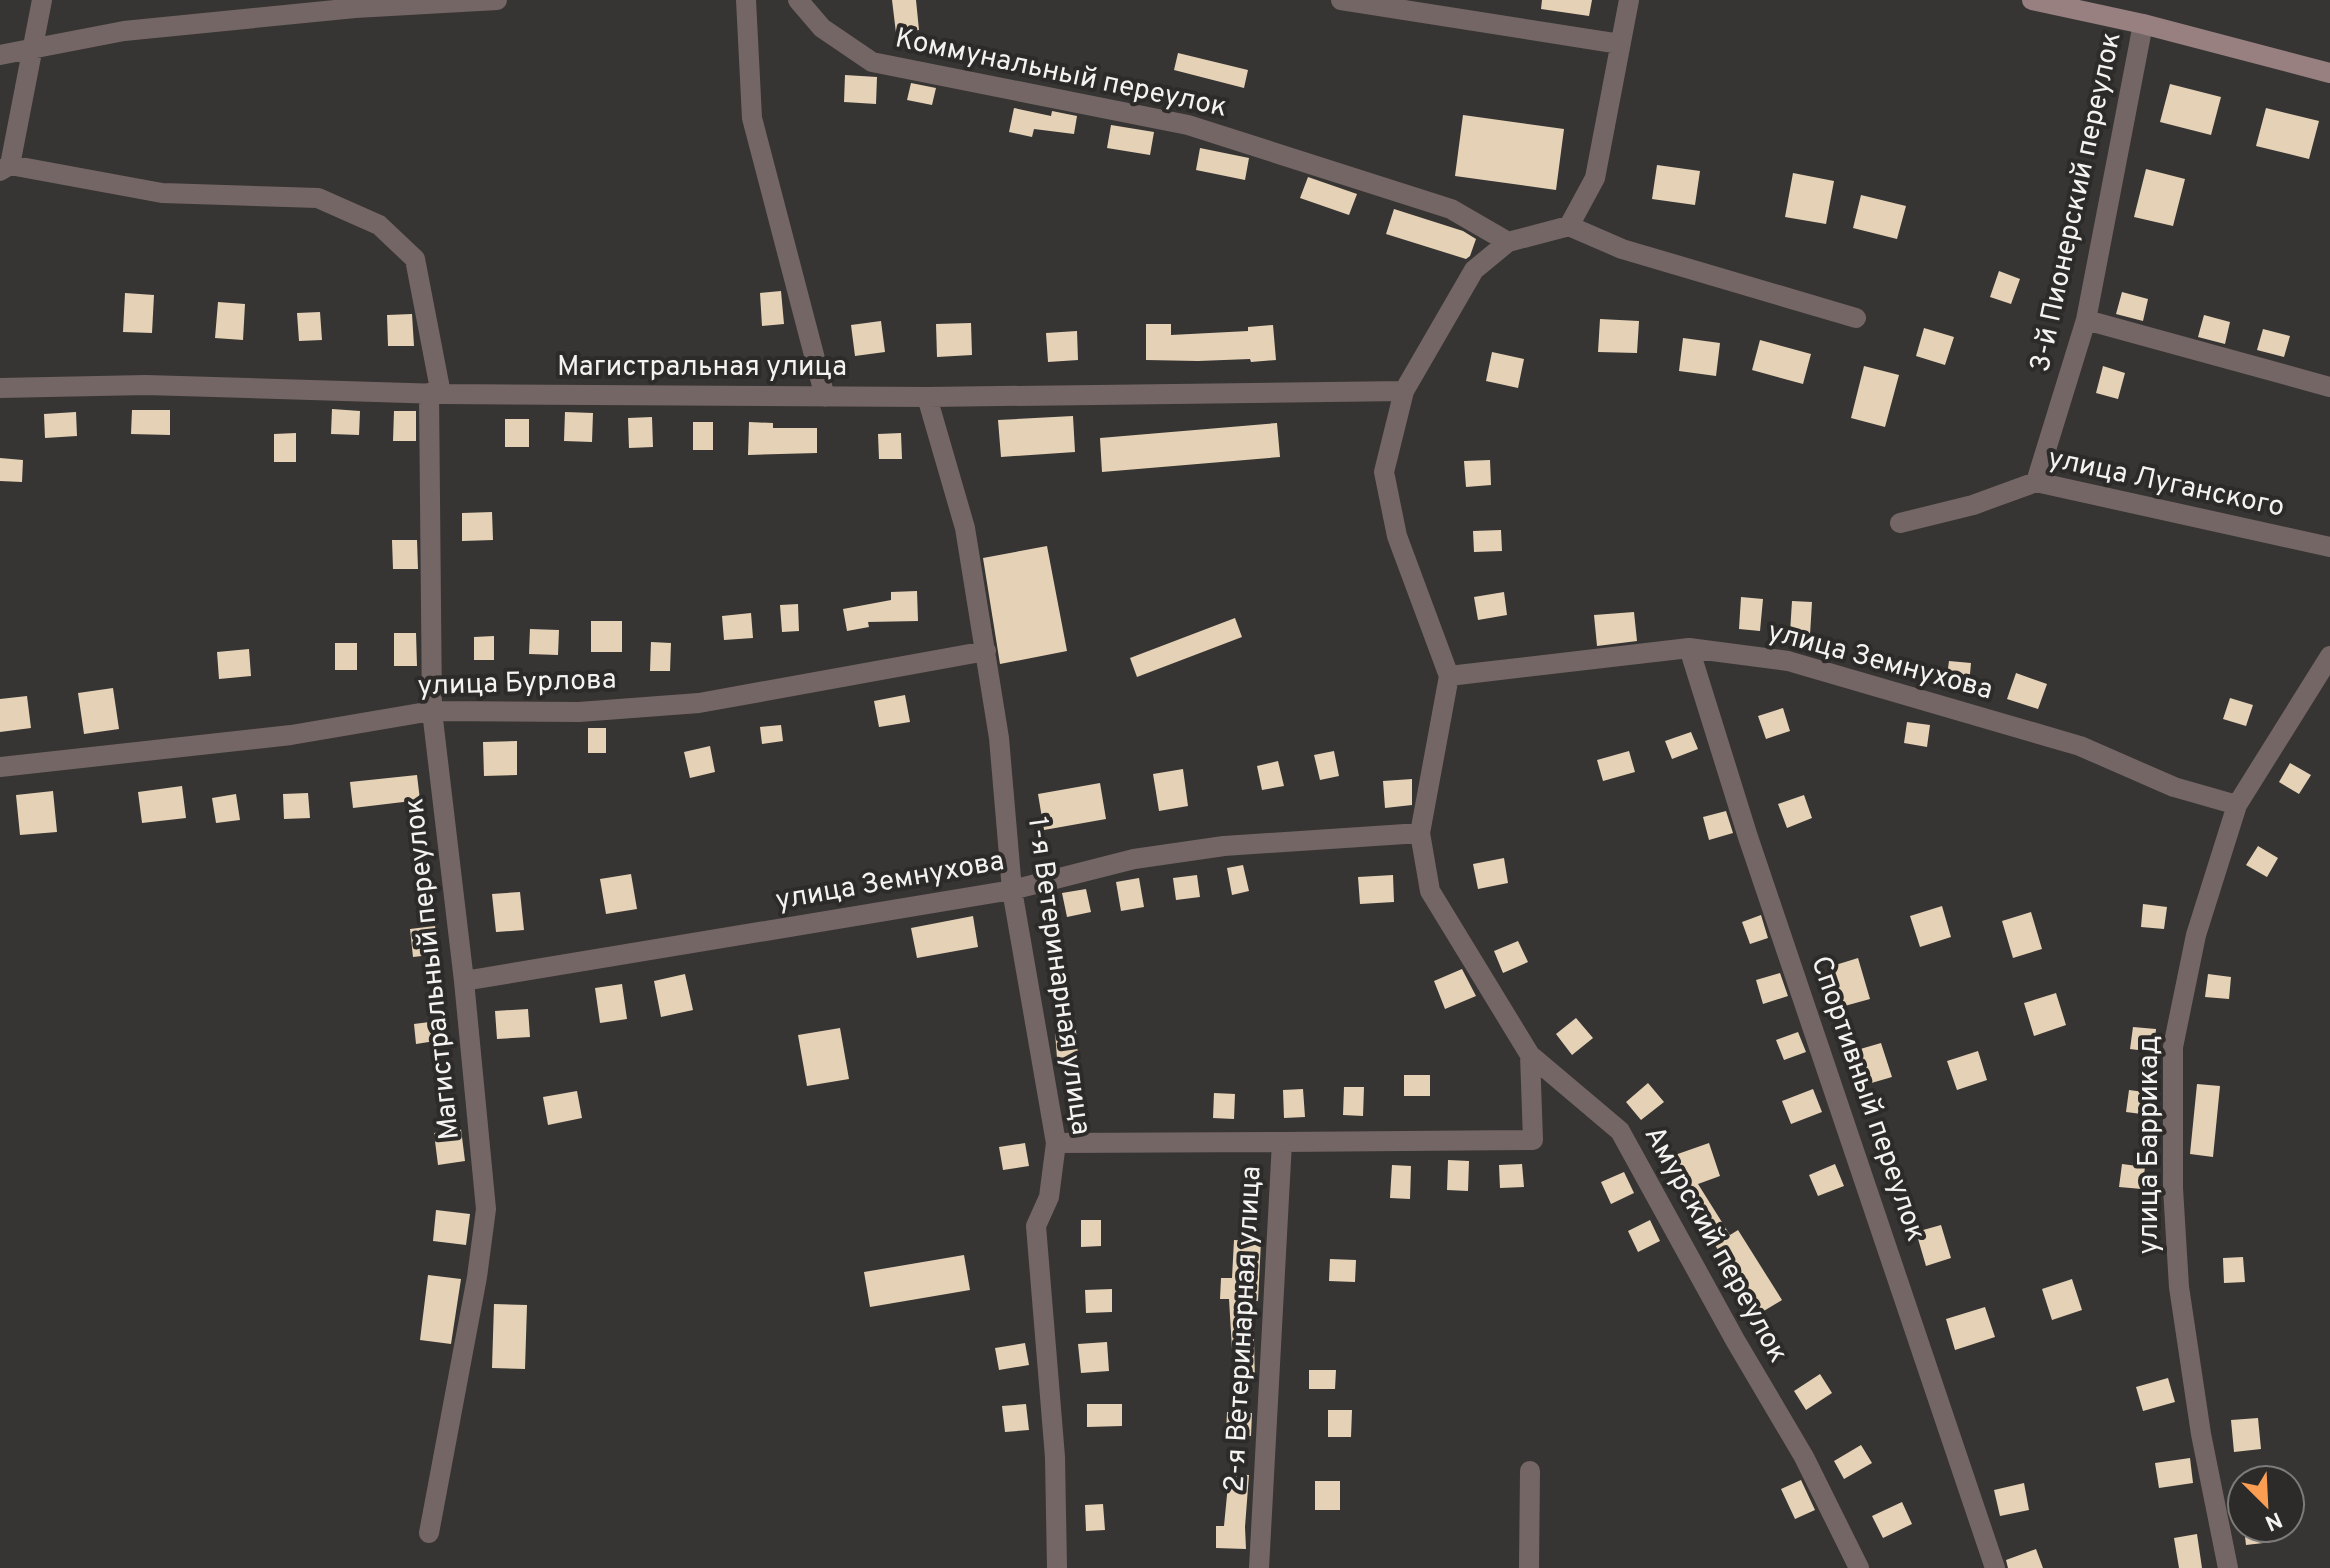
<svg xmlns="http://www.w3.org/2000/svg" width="2330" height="1568" viewBox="0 0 2330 1568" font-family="Overpass,sans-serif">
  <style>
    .building { fill: #e5d2b6 }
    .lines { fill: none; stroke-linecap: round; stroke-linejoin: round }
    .street { stroke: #756666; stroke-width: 20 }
    .secondary { stroke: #988081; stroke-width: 20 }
    .labels { text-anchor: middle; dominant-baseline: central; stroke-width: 8; stroke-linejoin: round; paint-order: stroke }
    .street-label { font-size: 28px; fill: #f4f3f2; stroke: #2d2b29 }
  </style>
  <rect width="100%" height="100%" fill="#373533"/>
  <path class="building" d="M 892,0 L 916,0 L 919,30 L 896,33 Z
    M 1542,0 L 1592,0 L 1589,16 L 1541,9 Z
    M 1178,53 L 1248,70 L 1244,88 L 1174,70 Z
    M 845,75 L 877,77 L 876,104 L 844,102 Z
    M 911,83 L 936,88 L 932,105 L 907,100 Z
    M 2170,84 L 2221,97 L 2211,135 L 2160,122 Z
    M 1014,108 L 1051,116 L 1052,111 L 1077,116 L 1074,134 L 1034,129 L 1032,137 L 1009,132 Z
    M 2266,108 L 2319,121 L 2309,159 L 2256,146 Z
    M 1463,115 L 1564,129 L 1556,190 L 1455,176 Z
    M 1111,125 L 1154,132 L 1150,155 L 1107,148 Z
    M 1200,148 L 1249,158 L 1245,180 L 1196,170 Z
    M 1657,165 L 1700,171 L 1695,205 L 1652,199 Z
    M 2146,169 L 2185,179 L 2173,226 L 2134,217 Z
    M 1793,173 L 1834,181 L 1826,224 L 1785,217 Z
    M 1308,177 L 1357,194 L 1349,215 L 1300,198 Z
    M 1861,195 L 1906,206 L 1897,239 L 1853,228 Z
    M 1394,209 L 1463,231 L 1476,239 L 1470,256 L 1466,259 L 1386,234 Z
    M 1999,271 L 2020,279 L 2011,304 L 1990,297 Z
    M 781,291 L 784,324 L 762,326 L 760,293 Z
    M 2122,292 L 2148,299 L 2143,321 L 2116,314 Z
    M 125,293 L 154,295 L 152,333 L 123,332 Z
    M 218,302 L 245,304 L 243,340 L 215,338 Z
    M 320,312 L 322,340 L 299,341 L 297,313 Z
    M 412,314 L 414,346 L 388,346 L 387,315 Z
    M 2204,315 L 2230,322 L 2225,344 L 2198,337 Z
    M 1600,319 L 1639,321 L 1637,353 L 1598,352 Z
    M 881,321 L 885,352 L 855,356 L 851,325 Z
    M 971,323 L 972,355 L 937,357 L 936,324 Z
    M 1146,324 L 1171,324 L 1171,335 L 1248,331 L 1248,327 L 1273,325 L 1276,360 L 1251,362 L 1250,359 L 1198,361 L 1146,360 Z
    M 1924,328 L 1954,337 L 1945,365 L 1916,356 Z
    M 2263,329 L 2290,336 L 2284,357 L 2257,350 Z
    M 1077,331 L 1078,360 L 1048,362 L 1046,333 Z
    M 1683,338 L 1720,343 L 1716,376 L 1679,371 Z
    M 1760,340 L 1811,354 L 1803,384 L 1752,370 Z
    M 1492,352 L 1524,359 L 1518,388 L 1486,381 Z
    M 1864,366 L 1899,375 L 1885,427 L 1851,418 Z
    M 2103,366 L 2125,373 L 2118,399 L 2096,393 Z
    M 332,409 L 360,411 L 359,435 L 331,434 Z
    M 132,410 L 170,410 L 170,435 L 131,434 Z
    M 394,411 L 416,411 L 416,441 L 393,441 Z
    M 76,412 L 77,436 L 45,438 L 44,414 Z
    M 565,412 L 593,413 L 592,442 L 564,441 Z
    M 1073,416 L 1075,452 L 1001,457 L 998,420 Z
    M 652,417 L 653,447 L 629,448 L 628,418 Z
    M 505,419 L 529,419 L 529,447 L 505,447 Z
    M 693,422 L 713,422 L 713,450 L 693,450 Z
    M 749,422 L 773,423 L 773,428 L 817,428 L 817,453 L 748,455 Z
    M 1277,423 L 1280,457 L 1102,472 L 1100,438 Z
    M 296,433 L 296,462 L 274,462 L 274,434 Z
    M 901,433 L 902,459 L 879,459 L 878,434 Z
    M 0,458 L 23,460 L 22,482 L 0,481 Z
    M 1490,460 L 1491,485 L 1466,487 L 1464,461 Z
    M 492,512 L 493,540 L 462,541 L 462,513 Z
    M 1501,530 L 1502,551 L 1474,552 L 1473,531 Z
    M 392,540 L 417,540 L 418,569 L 393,569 Z
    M 1047,546 L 1067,651 L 1000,664 L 983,558 Z
    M 917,591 L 918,621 L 868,622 L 869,627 L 847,631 L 843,609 L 891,600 L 891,592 Z
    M 1504,592 L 1507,615 L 1478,620 L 1474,597 Z
    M 1741,597 L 1763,599 L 1760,631 L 1739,629 Z
    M 1792,601 L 1812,602 L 1810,635 L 1790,633 Z
    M 798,604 L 799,631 L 782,632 L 780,605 Z
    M 1634,612 L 1637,641 L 1597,646 L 1594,615 Z
    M 751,613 L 753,638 L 724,640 L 722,616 Z
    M 1235,618 L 1242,637 L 1137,677 L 1130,658 Z
    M 591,621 L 622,621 L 622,652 L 591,652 Z
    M 530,629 L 559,630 L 558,655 L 529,654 Z
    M 394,633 L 416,633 L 417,666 L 394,666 Z
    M 494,636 L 494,660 L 474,660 L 474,637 Z
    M 651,642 L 671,643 L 670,671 L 650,671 Z
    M 335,643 L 357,643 L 357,670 L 335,670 Z
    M 249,649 L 251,676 L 219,679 L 217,652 Z
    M 1949,661 L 1971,663 L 1969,685 L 1946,683 Z
    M 2016,673 L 2047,684 L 2038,709 L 2007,699 Z
    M 113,688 L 119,729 L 84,734 L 78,693 Z
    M 905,695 L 910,722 L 879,727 L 874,701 Z
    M 27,696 L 31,728 L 0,732 L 0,699 Z
    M 2230,698 L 2253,705 L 2246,726 L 2223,719 Z
    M 1783,708 L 1790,731 L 1766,739 L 1758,716 Z
    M 1907,722 L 1930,725 L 1927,747 L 1904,743 Z
    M 781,725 L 783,741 L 762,744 L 760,727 Z
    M 588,728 L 606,728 L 606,753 L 588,753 Z
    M 1691,732 L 1698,749 L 1672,759 L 1665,741 Z
    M 517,741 L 517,775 L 484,776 L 483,742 Z
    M 710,746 L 715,772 L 690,778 L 684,752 Z
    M 1334,751 L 1339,776 L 1320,780 L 1314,755 Z
    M 1629,751 L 1635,772 L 1603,781 L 1597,760 Z
    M 1278,761 L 1284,786 L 1262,790 L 1257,766 Z
    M 2290,763 L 2311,775 L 2299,794 L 2279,782 Z
    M 1183,769 L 1188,806 L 1159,811 L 1153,774 Z
    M 417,775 L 420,800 L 353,808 L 350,782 Z
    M 1412,779 L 1412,805 L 1385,808 L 1383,781 Z
    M 1100,783 L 1106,819 L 1044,830 L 1038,794 Z
    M 182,786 L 186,818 L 142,823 L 138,792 Z
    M 53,791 L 57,832 L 20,835 L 16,795 Z
    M 308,793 L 310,818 L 284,819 L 283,794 Z
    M 236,794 L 240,820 L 216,823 L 212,798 Z
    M 1804,795 L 1812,818 L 1787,828 L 1778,804 Z
    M 1726,811 L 1733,833 L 1709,840 L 1703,817 Z
    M 2258,846 L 2278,858 L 2267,877 L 2246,865 Z
    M 1504,858 L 1508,883 L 1478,889 L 1473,864 Z
    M 1243,865 L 1249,891 L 1232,895 L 1227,868 Z
    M 631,874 L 637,909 L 606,914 L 600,879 Z
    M 1197,875 L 1200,897 L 1176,900 L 1173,878 Z
    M 1393,875 L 1394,902 L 1360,904 L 1358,877 Z
    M 1139,878 L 1144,907 L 1121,911 L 1116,882 Z
    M 1086,889 L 1091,912 L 1067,917 L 1062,893 Z
    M 520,892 L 524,930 L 496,932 L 492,894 Z
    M 2143,904 L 2167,907 L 2164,929 L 2141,927 Z
    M 1942,906 L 1951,937 L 1920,947 L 1910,916 Z
    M 2031,912 L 2042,949 L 2013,958 L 2002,921 Z
    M 1761,915 L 1768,938 L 1750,944 L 1742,922 Z
    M 973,916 L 978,947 L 917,958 L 911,928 Z
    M 435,926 L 439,954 L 413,957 L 410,929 Z
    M 1518,941 L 1528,962 L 1503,973 L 1494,951 Z
    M 1858,958 L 1870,999 L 1841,1007 L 1829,967 Z
    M 1462,969 L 1476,996 L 1445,1009 L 1434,981 Z
    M 1780,973 L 1788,996 L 1763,1004 L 1756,980 Z
    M 685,974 L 693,1010 L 661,1017 L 654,981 Z
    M 2208,974 L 2231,977 L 2229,999 L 2205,997 Z
    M 622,984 L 627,1019 L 600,1023 L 595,988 Z
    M 2056,993 L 2066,1025 L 2034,1036 L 2024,1003 Z
    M 528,1009 L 530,1037 L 497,1039 L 495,1011 Z
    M 1576,1018 L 1593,1038 L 1572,1055 L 1556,1034 Z
    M 445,1020 L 448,1039 L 416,1044 L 414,1024 Z
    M 2133,1027 L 2156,1029 L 2154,1052 L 2130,1049 Z
    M 840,1028 L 849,1079 L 807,1086 L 798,1035 Z
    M 1076,1030 L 1078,1057 L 1057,1058 L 1055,1032 Z
    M 1798,1032 L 1806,1052 L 1784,1060 L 1776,1040 Z
    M 1881,1043 L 1892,1077 L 1861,1086 L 1850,1052 Z
    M 1978,1051 L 1987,1080 L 1957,1090 L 1947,1061 Z
    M 1404,1075 L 1430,1075 L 1430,1096 L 1404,1096 Z
    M 1648,1083 L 1664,1102 L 1641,1120 L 1626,1102 Z
    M 2197,1084 L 2220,1086 L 2213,1157 L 2190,1154 Z
    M 1344,1087 L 1364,1087 L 1363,1116 L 1343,1115 Z
    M 1303,1089 L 1305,1117 L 1284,1118 L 1283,1090 Z
    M 1813,1089 L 1822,1112 L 1791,1124 L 1782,1101 Z
    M 2129,1090 L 2152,1093 L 2149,1115 L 2126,1112 Z
    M 577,1091 L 582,1118 L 548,1125 L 543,1097 Z
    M 1214,1093 L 1235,1094 L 1234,1119 L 1213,1118 Z
    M 461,1129 L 465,1161 L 438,1165 L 434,1133 Z
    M 1025,1143 L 1029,1166 L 1003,1170 L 999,1147 Z
    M 1709,1143 L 1720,1176 L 1698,1184 L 1730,1235 L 1738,1230 L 1782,1300 L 1757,1315 L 1703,1225 L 1698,1228 L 1686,1209 L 1690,1206 L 1672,1156 Z
    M 1448,1160 L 1469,1161 L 1468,1191 L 1447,1190 Z
    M 1522,1164 L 1524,1187 L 1500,1188 L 1499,1165 Z
    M 1835,1164 L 1844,1186 L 1818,1196 L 1809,1175 Z
    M 2122,1164 L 2145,1167 L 2142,1189 L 2119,1187 Z
    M 1392,1165 L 1411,1166 L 1410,1199 L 1390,1198 Z
    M 1624,1172 L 1634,1193 L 1611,1204 L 1601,1182 Z
    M 436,1210 L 470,1214 L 466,1245 L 433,1241 Z
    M 1081,1220 L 1101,1220 L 1101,1246 L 1081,1247 Z
    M 1650,1220 L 1660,1241 L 1638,1252 L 1628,1231 Z
    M 1941,1225 L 1951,1258 L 1926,1266 L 1916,1232 Z
    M 1234,1240 L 1261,1241 L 1258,1301 L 1253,1300 L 1255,1381 L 1233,1380 L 1235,1349 L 1232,1349 L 1229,1299 L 1220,1299 L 1221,1278 L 1232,1278 Z
    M 964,1255 L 970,1290 L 870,1307 L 864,1272 Z
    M 2243,1257 L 2245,1282 L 2224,1283 L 2223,1258 Z
    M 1330,1259 L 1356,1260 L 1355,1282 L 1329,1281 Z
    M 428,1275 L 461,1279 L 451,1344 L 420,1340 Z
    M 2072,1279 L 2082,1310 L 2052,1320 L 2042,1289 Z
    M 1112,1289 L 1112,1312 L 1086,1313 L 1085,1290 Z
    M 494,1304 L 527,1305 L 525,1369 L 492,1368 Z
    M 1985,1307 L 1995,1337 L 1955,1350 L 1946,1319 Z
    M 1107,1342 L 1109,1371 L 1081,1373 L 1078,1344 Z
    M 1025,1343 L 1029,1365 L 999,1370 L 995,1348 Z
    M 1309,1370 L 1336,1370 L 1335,1389 L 1309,1389 Z
    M 1820,1374 L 1832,1393 L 1806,1410 L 1794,1391 Z
    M 2168,1378 L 2175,1402 L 2143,1411 L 2136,1387 Z
    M 1026,1404 L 1029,1430 L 1005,1432 L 1002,1406 Z
    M 1087,1404 L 1122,1404 L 1122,1426 L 1087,1427 Z
    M 1328,1410 L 1352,1410 L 1351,1437 L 1328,1437 Z
    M 1227,1412 L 1252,1413 L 1251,1436 L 1226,1434 Z
    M 2258,1418 L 2261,1449 L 2234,1452 L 2231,1420 Z
    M 1861,1445 L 1872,1463 L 1844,1479 L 1834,1461 Z
    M 2190,1458 L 2193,1483 L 2159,1488 L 2155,1463 Z
    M 1229,1474 L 1249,1475 L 1245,1527 L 1246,1549 L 1216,1548 L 1216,1526 L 1224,1526 Z
    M 1801,1480 L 1815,1510 L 1795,1519 L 1781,1489 Z
    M 1315,1481 L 1340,1481 L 1340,1510 L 1315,1510 Z
    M 2024,1483 L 2029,1510 L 2000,1516 L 1994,1490 Z
    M 1902,1502 L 1912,1524 L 1883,1538 L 1872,1516 Z
    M 1103,1504 L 1105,1530 L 1086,1531 L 1085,1505 Z
    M 2244,1528 L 2271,1528 L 2272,1542 L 2246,1545 Z
    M 2197,1534 L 2202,1568 L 2179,1568 L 2174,1538 Z
    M 2036,1549 L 2043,1568 L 2008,1568 L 2006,1560 Z"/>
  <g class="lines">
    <path class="street" d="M 746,0 L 752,118 L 825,397
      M 798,0 L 822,28 L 872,62 L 1188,125 L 1451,209 L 1508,242
      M 1341,0 L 1620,44
      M 1629,0 L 1595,178 L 1569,226 L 1508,242 L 1474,270 L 1404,391 L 1384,472 L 1397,536 L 1449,676 L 1420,833 L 1430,891 L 1530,1055 L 1620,1131 L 1735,1340 L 1804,1457 L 1859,1568
      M 0,55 L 124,31 L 355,8 L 497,0
      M 10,165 L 162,193 L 318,198 L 379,225 L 415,259 L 441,394
      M 0,171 L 10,165 L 42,0
      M 1569,226 L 1622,249 L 1856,318
      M 2086,320 L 2330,387
      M 0,388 L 146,385 L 441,394 L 927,397 L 1404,391
      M 429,393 L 432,711 L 464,981 L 486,1209 L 477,1277 L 429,1533
      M 927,397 L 965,528 L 999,738 L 1012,890 L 1056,1143 L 1049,1197 L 1036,1226 L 1055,1457 L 1057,1568
      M 2036,482 L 2086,320 L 2143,24
      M 1900,523 L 1973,505 L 2036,482 L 2330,547
      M 1689,648 L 1748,837 L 1995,1568
      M 1449,676 L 1689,648 L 1788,661 L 2080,746 L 2174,787 L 2237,805
      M 0,767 L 291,735 L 432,711 L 579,712 L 699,703 L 986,651
      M 464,981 L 1012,890 L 1134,859 L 1224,846 L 1420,833
      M 1056,1143 L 1282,1142
      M 1259,1568 L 1282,1142 L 1533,1140 L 1530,1055
      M 1529,1568 L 1530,1471
      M 2228,1568 L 2201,1434 L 2179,1287 L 2173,1188 L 2173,1047 L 2196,935 L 2237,805 L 2330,656"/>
    <path class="secondary" d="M 2032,0 L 2143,24 L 2330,73"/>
  </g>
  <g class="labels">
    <g class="street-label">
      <text transform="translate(1061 74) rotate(12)">Коммунальный переулок</text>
      <text transform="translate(2077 202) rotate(-78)">3-й Пионерский переулок</text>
      <text x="702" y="368">Магистральная улица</text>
      <text transform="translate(2166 484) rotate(12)">улица Луганского</text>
      <text transform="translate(1880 662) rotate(15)">улица Земнухова</text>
      <text transform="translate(517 684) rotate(-2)">улица Бурлова</text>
      <text transform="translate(890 882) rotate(-10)">улица Земнухова</text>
      <text transform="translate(433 969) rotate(-96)">Магистральный переулок</text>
      <text transform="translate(1058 976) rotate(82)">1-я Ветеринарная улица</text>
      <text transform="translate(1867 1099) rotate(71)">Спортивный переулок</text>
      <text transform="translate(2150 1145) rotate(-90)">улица Баррикад</text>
      <text transform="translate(1715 1245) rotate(61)">Амурский переулок</text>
      <text transform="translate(1244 1329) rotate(-87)">2-я Ветеринарная улица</text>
    </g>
  </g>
  <g transform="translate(2266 1504) rotate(156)"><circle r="38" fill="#2d2b29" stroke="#7d7b79" stroke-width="2"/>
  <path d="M0-6L14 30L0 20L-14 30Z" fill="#fc9e52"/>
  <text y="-12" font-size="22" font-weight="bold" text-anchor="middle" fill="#f4f3f2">N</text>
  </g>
</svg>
